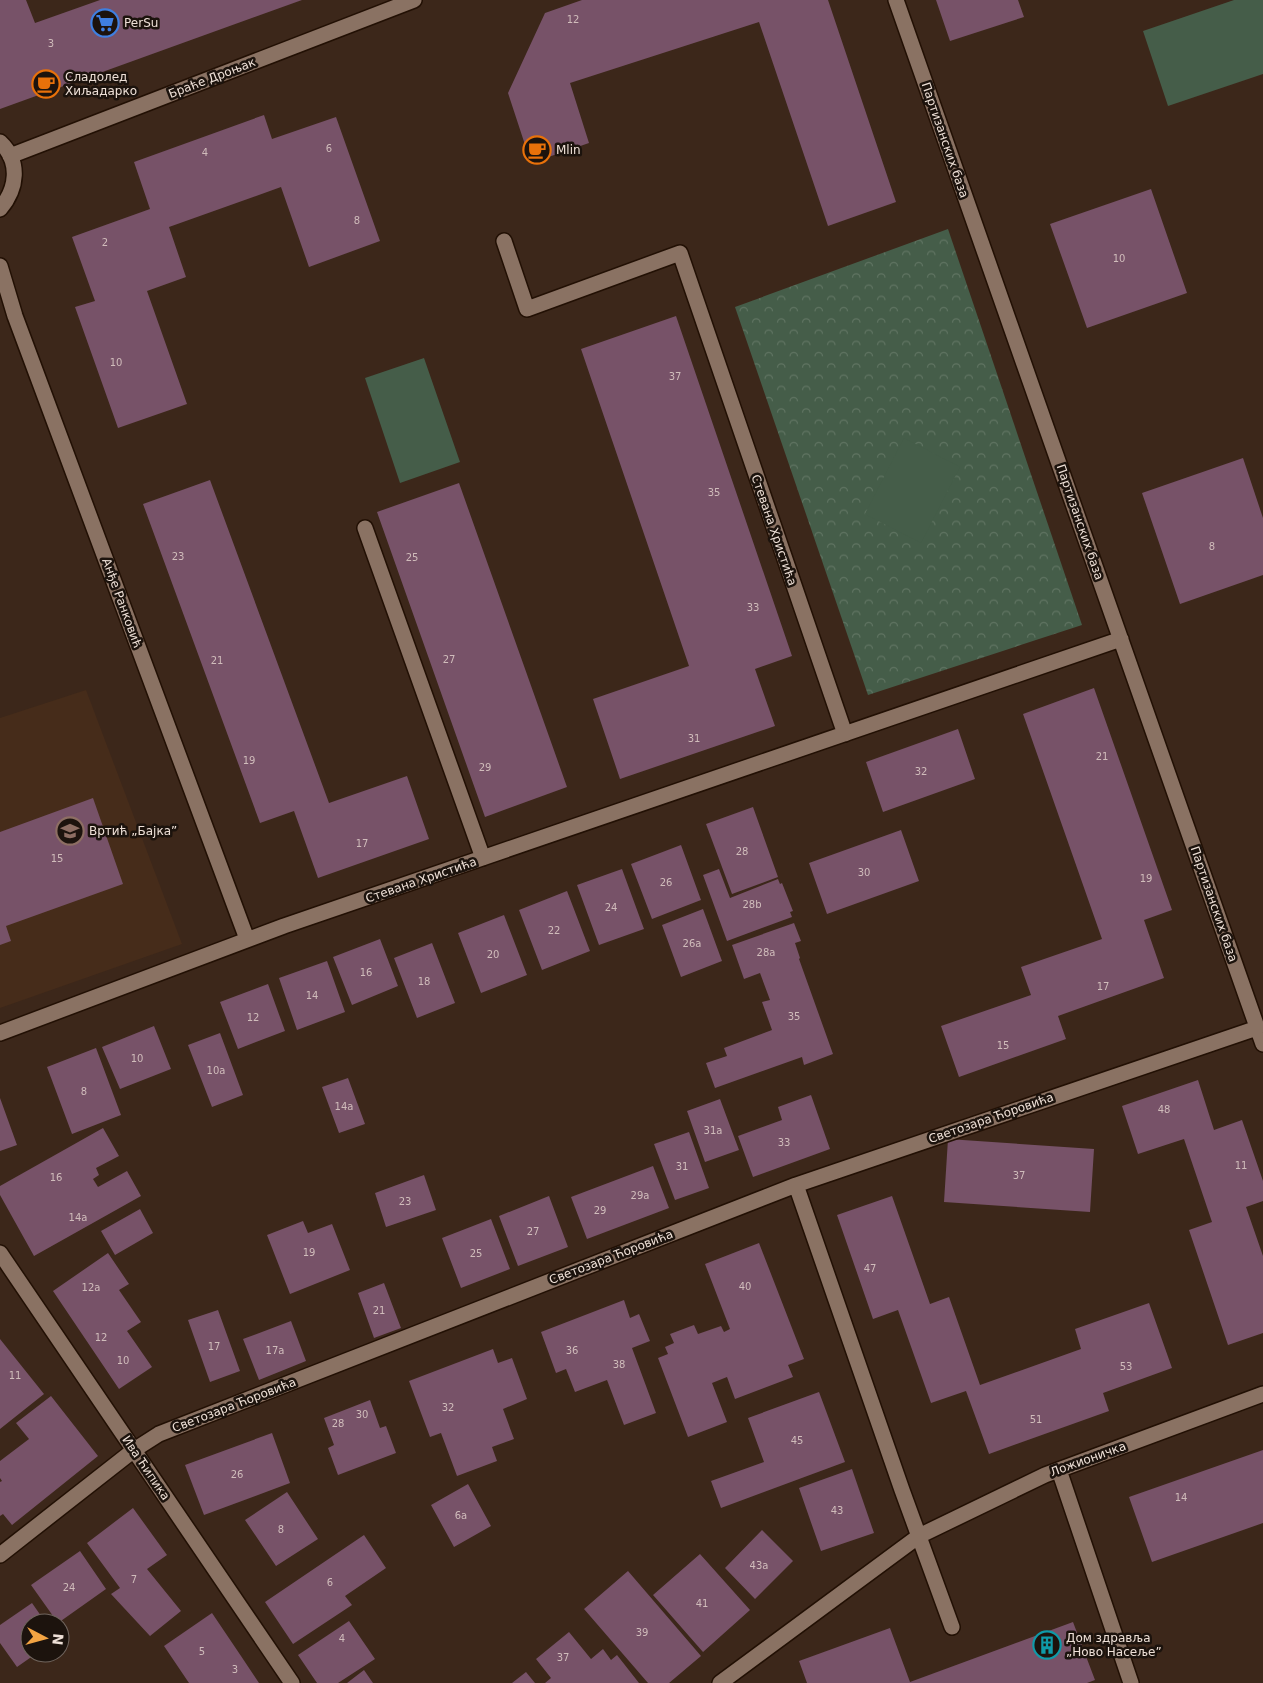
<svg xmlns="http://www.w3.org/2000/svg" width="1263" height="1683" viewBox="0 0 1263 1683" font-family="'DejaVu Sans',sans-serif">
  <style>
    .built { fill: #462c1a }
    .park { fill: url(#park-crowns) }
    .garden { fill: #455d49 }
    .building { fill: #775268 }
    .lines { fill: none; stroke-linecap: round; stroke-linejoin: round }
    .minor-casing { stroke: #221004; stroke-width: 18 }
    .minor { stroke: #8a7263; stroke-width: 15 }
    .labels { text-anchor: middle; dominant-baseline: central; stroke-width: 5; stroke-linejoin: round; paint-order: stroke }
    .number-label { font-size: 10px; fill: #d0bcbb }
    .poi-label { font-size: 12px; fill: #eee0d7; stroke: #1c130d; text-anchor: start }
    .street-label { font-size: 12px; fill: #eee0d7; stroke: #1c130d }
  </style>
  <defs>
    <pattern id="park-crowns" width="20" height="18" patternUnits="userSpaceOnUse" patternTransform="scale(1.25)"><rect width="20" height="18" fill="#455d49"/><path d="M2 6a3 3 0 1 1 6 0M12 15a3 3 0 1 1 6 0" fill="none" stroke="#607462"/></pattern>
  </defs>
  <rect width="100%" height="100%" fill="#3c271a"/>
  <path class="built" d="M 86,690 L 182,944 L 0,1008 L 0,718 Z"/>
  <path class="park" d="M 948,229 L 1082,625 L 868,695 L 735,307 Z"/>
  <path class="garden" d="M 1234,0 L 1263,0 L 1263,74 L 1168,106 L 1143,31 Z
    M 424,358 L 460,462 L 400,483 L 365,378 Z
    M 904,438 L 960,467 L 921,543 L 865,514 Z"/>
  <path class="building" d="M 0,0 L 26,0 L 35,23 L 100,0 L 302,0 L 0,109 Z
    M 582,0 L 828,0 L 896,202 L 828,226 L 759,22 L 570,83 L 589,143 L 531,163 L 508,93 L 545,13 Z
    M 936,0 L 1018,0 L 1024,17 L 950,41 Z
    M 264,115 L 272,139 L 336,117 L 380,241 L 309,267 L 281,187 L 169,227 L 186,277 L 147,291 L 187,404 L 118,428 L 75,307 L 95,301 L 72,237 L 150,209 L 134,162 Z
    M 1151,189 L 1187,293 L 1087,328 L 1050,224 Z
    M 676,316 L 792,656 L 755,669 L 775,726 L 620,779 L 593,699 L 689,666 L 581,349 Z
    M 1243,458 L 1263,518 L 1263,575 L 1180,604 L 1142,493 Z
    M 210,480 L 329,803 L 407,776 L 429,839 L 318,878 L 294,811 L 260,823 L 143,504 Z
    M 459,483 L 567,787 L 485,817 L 377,512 Z
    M 1094,688 L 1172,910 L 1144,920 L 1164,978 L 1058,1016 L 1066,1039 L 959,1077 L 941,1026 L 1031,995 L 1021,967 L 1102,939 L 1023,714 Z
    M 958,729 L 975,779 L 883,812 L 866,762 Z
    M 93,798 L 123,884 L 6,926 L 11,941 L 0,945 L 0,832 Z
    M 753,807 L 778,877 L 732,894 L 706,824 Z
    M 901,830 L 919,881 L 827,914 L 809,863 Z
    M 681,845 L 701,900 L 652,919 L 631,864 Z
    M 622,869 L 644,929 L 599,945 L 577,885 Z
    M 719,869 L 730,898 L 778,879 L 780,884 L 782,883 L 793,911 L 790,912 L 792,917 L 727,941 L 703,875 Z
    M 567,891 L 590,951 L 542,970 L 519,910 Z
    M 703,909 L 722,961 L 681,977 L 662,925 Z
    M 504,915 L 527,975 L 481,993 L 458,933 Z
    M 794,923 L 801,941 L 795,943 L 800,958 L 799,959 L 833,1054 L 804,1065 L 802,1057 L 715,1088 L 706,1063 L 727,1056 L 724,1048 L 772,1030 L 762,1002 L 770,1000 L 760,973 L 744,979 L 732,945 Z
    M 380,939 L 398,986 L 352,1005 L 333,957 Z
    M 432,943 L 455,1003 L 417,1018 L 394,958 Z
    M 327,961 L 345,1012 L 297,1030 L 279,978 Z
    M 268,984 L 285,1031 L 238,1049 L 220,1002 Z
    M 154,1026 L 171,1069 L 120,1089 L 102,1047 Z
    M 220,1033 L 243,1095 L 212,1107 L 188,1045 Z
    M 96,1048 L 121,1115 L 72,1134 L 47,1067 Z
    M 348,1078 L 365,1124 L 339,1133 L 322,1087 Z
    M 1198,1080 L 1214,1130 L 1242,1120 L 1263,1181 L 1263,1201 L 1246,1207 L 1263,1256 L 1263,1333 L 1228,1345 L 1189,1230 L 1212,1222 L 1184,1139 L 1138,1154 L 1122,1106 Z
    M 811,1095 L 830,1149 L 753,1177 L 738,1136 L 782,1120 L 778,1107 Z
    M 0,1098 L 17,1145 L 0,1151 Z
    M 720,1099 L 739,1150 L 705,1162 L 687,1111 Z
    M 103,1128 L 119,1156 L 96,1168 L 99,1175 L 93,1179 L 98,1187 L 127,1171 L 141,1196 L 34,1256 L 0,1195 L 0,1186 Z
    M 689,1132 L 709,1188 L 675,1200 L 654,1144 Z
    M 948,1139 L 1094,1149 L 1090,1212 L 944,1202 Z
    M 653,1166 L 669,1208 L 587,1239 L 571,1197 Z
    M 424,1175 L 436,1210 L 386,1227 L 375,1193 Z
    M 549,1196 L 568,1247 L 518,1266 L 499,1216 Z
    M 892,1196 L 930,1304 L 949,1297 L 980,1385 L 1081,1349 L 1075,1329 L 1149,1303 L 1172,1368 L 1103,1393 L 1109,1411 L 989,1454 L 966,1391 L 931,1403 L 898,1310 L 873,1319 L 837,1215 Z
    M 140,1209 L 153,1233 L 115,1255 L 101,1231 Z
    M 491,1219 L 510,1269 L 461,1288 L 442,1238 Z
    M 303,1221 L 308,1233 L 332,1224 L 350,1270 L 290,1294 L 267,1235 Z
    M 759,1243 L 804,1359 L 788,1365 L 793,1377 L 735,1399 L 727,1377 L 712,1383 L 727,1422 L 688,1437 L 658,1358 L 668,1354 L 665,1347 L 674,1343 L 670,1334 L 694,1325 L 698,1334 L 721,1326 L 724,1332 L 730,1329 L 705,1264 Z
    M 108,1253 L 129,1284 L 119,1290 L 141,1322 L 127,1331 L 152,1367 L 119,1389 L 53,1291 Z
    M 384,1283 L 401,1328 L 374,1338 L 358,1293 Z
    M 624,1300 L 630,1318 L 639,1314 L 650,1341 L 632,1348 L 656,1413 L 624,1425 L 607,1380 L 575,1392 L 566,1369 L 556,1373 L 541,1332 Z
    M 218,1310 L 240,1371 L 210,1382 L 188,1320 Z
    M 291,1321 L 306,1361 L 259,1380 L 243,1339 Z
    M 0,1339 L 44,1394 L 0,1429 Z
    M 493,1349 L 498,1363 L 512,1358 L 527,1399 L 503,1409 L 514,1439 L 492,1447 L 497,1461 L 457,1476 L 441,1433 L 430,1437 L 409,1381 Z
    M 819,1392 L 845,1462 L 721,1508 L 711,1481 L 764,1462 L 748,1418 Z
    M 51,1396 L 98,1456 L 12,1525 L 3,1514 L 0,1516 L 0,1482 L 2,1481 L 0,1478 L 0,1461 L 29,1439 L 16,1423 Z
    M 370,1400 L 380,1428 L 386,1426 L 396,1453 L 338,1475 L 328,1448 L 334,1445 L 324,1418 Z
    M 272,1433 L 290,1483 L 204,1515 L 185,1465 Z
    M 1263,1450 L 1263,1523 L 1152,1562 L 1129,1497 Z
    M 852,1469 L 874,1533 L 821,1551 L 799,1488 Z
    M 468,1484 L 491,1526 L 454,1547 L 431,1505 Z
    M 287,1492 L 318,1539 L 276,1566 L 245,1520 Z
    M 133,1508 L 167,1555 L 147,1569 L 181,1611 L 150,1636 L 111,1594 L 120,1588 L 87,1543 Z
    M 762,1530 L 793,1561 L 755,1599 L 725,1568 Z
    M 364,1535 L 386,1568 L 345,1596 L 352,1605 L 293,1644 L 265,1602 Z
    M 80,1551 L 106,1589 L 58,1623 L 31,1585 Z
    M 700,1554 L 750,1610 L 703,1652 L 653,1595 Z
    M 628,1571 L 701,1656 L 669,1683 L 648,1683 L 584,1609 Z
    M 32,1603 L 46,1623 L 30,1623 L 30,1653 L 37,1653 L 17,1667 L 0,1643 L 0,1625 Z
    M 212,1613 L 241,1656 L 259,1683 L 189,1683 L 164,1646 Z
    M 349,1621 L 375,1659 L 338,1683 L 317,1683 L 298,1655 Z
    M 1073,1622 L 1095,1680 L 1087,1683 L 807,1683 L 799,1661 L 890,1628 L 910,1682 Z
    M 569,1632 L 591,1659 L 603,1649 L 611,1660 L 617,1655 L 639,1683 L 545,1683 L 551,1678 L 536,1659 Z
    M 364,1670 L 373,1683 L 347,1683 Z
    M 526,1672 L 535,1683 L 512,1683 Z"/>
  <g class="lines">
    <g class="minor-casing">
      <path id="minor" d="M 896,0 L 1263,1044
        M 0,142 C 21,162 17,189 0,209
        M 10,156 L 414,0
        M 504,241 L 527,309 L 680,253 L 845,734
        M 0,266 L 15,316 L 247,939
        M 365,528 L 483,858
        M 0,1033 L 284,926 L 1121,639
        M 796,1185 L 902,1490 L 952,1627
        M 0,1253 L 292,1683
        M 1059,1470 L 1131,1683
        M 0,1555 L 134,1450 L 159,1434 L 796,1185 L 1257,1028
        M 720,1683 L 919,1536 L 1045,1475 L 1263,1394"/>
    </g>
    <use href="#minor" class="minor"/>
  </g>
  <defs>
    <g id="supermarket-ring" transform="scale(1.4375)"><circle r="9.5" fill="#1c130d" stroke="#3f7fe0" stroke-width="1.5"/><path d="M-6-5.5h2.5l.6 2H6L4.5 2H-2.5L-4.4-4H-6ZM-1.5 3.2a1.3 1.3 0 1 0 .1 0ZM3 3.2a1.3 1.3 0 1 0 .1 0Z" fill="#3f7fe0"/></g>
    <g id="cafe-ring" transform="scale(1.4375)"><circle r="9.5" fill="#1c130d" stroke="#e8710a" stroke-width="1.5"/><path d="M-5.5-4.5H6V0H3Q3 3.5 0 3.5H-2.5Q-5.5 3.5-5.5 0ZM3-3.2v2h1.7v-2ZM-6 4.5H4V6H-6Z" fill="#e8710a"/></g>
    <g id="school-ring" transform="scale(1.4375)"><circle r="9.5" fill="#1c130d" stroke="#8d6e63" stroke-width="1.5"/><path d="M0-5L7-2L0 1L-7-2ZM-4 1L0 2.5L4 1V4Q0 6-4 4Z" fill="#8d6e63"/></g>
    <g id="building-ring" transform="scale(1.4375)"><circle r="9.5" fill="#1c130d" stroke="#0f9aa8" stroke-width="1.5"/><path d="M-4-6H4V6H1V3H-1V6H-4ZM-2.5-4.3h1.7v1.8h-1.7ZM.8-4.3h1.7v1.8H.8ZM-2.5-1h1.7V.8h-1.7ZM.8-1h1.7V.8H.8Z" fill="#0f9aa8"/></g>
  </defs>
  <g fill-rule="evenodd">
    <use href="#supermarket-ring" x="105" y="23"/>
    <use href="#cafe-ring" x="46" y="84"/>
    <use href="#cafe-ring" x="537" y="150"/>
    <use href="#school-ring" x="70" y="831"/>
    <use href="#building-ring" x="1047" y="1645"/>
  </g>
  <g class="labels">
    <g class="number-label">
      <text x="573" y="19">12</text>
      <text x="51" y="43">3</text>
      <text x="329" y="148">6</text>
      <text x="205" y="152">4</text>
      <text x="357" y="220">8</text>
      <text x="105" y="242">2</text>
      <text x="1119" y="258">10</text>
      <text x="116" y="362">10</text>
      <text x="675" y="376">37</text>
      <text x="714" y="492">35</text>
      <text x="1212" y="546">8</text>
      <text x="178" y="556">23</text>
      <text x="412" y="557">25</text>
      <text x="753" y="607">33</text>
      <text x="449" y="659">27</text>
      <text x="217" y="660">21</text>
      <text x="694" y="738">31</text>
      <text x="1102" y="756">21</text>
      <text x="249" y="760">19</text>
      <text x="485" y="767">29</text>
      <text x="921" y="771">32</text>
      <text x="362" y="843">17</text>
      <text x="742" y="851">28</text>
      <text x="57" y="858">15</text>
      <text x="864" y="872">30</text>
      <text x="1146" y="878">19</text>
      <text x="666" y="882">26</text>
      <text x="752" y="904">28b</text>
      <text x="611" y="907">24</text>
      <text x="554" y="930">22</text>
      <text x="692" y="943">26a</text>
      <text x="766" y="952">28a</text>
      <text x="493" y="954">20</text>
      <text x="366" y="972">16</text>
      <text x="424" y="981">18</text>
      <text x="1103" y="986">17</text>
      <text x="312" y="995">14</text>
      <text x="794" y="1016">35</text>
      <text x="253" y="1017">12</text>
      <text x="1003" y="1045">15</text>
      <text x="137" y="1058">10</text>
      <text x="216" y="1070">10a</text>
      <text x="84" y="1091">8</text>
      <text x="344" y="1106">14a</text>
      <text x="1164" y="1109">48</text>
      <text x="713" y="1130">31a</text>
      <text x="784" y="1142">33</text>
      <text x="1241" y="1165">11</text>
      <text x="682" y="1166">31</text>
      <text x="1019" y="1175">37</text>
      <text x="56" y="1177">16</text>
      <text x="640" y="1195">29a</text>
      <text x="405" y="1201">23</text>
      <text x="600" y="1210">29</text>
      <text x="78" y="1217">14a</text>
      <text x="533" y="1231">27</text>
      <text x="309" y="1252">19</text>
      <text x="476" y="1253">25</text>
      <text x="870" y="1268">47</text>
      <text x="745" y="1286">40</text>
      <text x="91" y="1287">12a</text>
      <text x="379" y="1310">21</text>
      <text x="101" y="1337">12</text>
      <text x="214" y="1346">17</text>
      <text x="275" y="1350">17a</text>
      <text x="572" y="1350">36</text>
      <text x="123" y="1360">10</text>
      <text x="619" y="1364">38</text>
      <text x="1126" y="1366">53</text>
      <text x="15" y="1375">11</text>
      <text x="448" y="1407">32</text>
      <text x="362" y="1414">30</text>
      <text x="1036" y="1419">51</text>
      <text x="338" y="1423">28</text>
      <text x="797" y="1440">45</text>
      <text x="237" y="1474">26</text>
      <text x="1181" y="1497">14</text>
      <text x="837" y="1510">43</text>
      <text x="461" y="1515">6a</text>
      <text x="281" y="1529">8</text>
      <text x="759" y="1565">43a</text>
      <text x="134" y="1579">7</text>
      <text x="330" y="1582">6</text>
      <text x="69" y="1587">24</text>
      <text x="702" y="1603">41</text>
      <text x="642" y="1632">39</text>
      <text x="342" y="1638">4</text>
      <text x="202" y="1651">5</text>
      <text x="563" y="1657">37</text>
      <text x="235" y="1669">3</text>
    </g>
    <g class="poi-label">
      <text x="124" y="23">PerSu</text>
      <text x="65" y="77">Сладолед<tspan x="65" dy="14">Хиљадарко</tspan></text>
      <text x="556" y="150">Mlin</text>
      <text x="89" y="831">Вртић „Бајка”</text>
      <text x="1066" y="1638">Дом здравља<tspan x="1066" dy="14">„Ново Насеље”</tspan></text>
    </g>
    <g class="street-label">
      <text transform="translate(212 78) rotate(-21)">Браће Дроњак</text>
      <text transform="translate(945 140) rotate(71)">Партизанских база</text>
      <text transform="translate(1080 522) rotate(71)">Партизанских база</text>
      <text transform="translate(774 530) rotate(71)">Стевана Христића</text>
      <text transform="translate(122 603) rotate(70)">Анђе Ранковић</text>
      <text transform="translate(421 880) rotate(-19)">Стевана Христића</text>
      <text transform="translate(1214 904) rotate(71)">Партизанских база</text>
      <text transform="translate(991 1118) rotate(-19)">Светозара Ћоровића</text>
      <text transform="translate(611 1257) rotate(-21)">Светозара Ћоровића</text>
      <text transform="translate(234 1405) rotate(-21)">Светозара Ћоровића</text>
      <text transform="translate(1088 1459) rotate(-20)">Ложионичка</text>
      <text transform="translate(146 1468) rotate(56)">Ива Ћипика</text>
    </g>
  </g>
  <g transform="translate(45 1638) rotate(96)"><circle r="24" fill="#1c130d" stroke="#70655e"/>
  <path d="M0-4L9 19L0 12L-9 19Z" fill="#f3a443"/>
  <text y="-8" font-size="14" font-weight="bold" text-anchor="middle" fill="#eee0d7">N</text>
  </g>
</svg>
